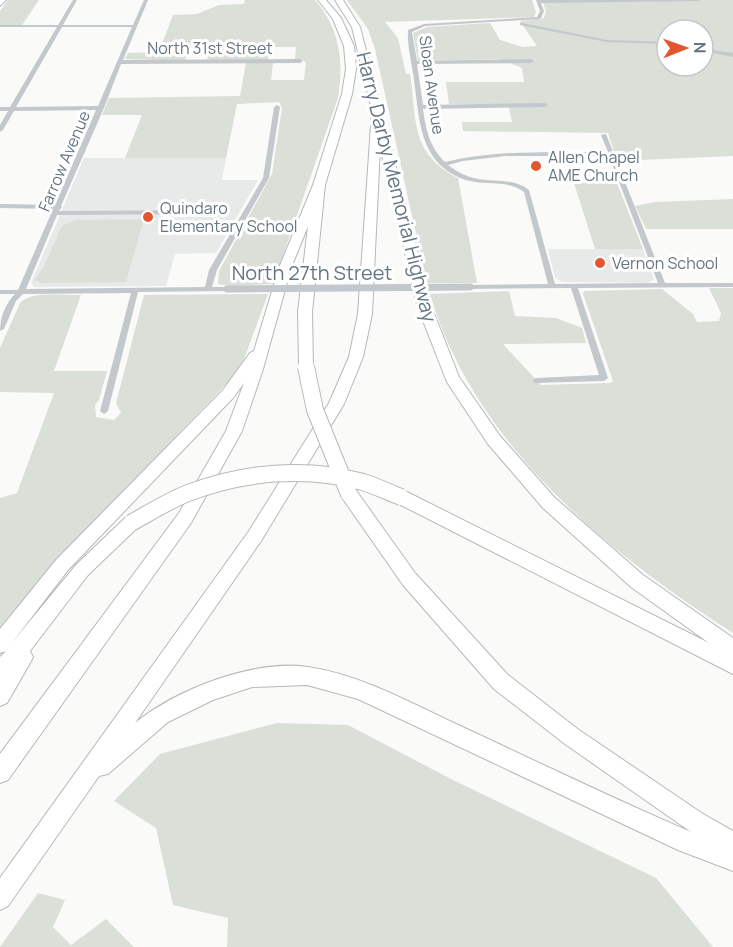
<svg xmlns="http://www.w3.org/2000/svg" width="733" height="947" viewBox="0 0 733 947" font-family="Manrope,sans-serif">
  <style>
    .built { fill: #e8e9e9 }
    .green { fill: #dadfd7; fill-rule: evenodd }
    .lines { fill: none; stroke-linecap: round; stroke-linejoin: round }
    .secondary-casing { stroke: #b3babf; stroke-width: 2 }
    .motorway-casing { stroke: #b4b9bd; stroke-width: 2 }
    .minor { fill: #c3c8cc; fill-rule: evenodd }
    .secondary { fill: #fff; fill-rule: evenodd }
    .motorway { fill: #fff; fill-rule: evenodd }
    .motorway-bridge-casing { stroke: #b4b9bd; stroke-width: 18; stroke-linecap: butt }
    .minor-bridge { stroke: #c3c8cc; stroke-width: 7 }
    .motorway-bridge { stroke: #fff; stroke-width: 16 }
    .poi-dot { fill: #e4572e; stroke: #fff; stroke-width: 2 }
    .labels { text-anchor: middle; dominant-baseline: central; stroke-width: 6; stroke-linejoin: round; paint-order: stroke }
    .far-street-label { font-size: 16px; fill: #657683; stroke: #fff }
    .far-poi-label { font-size: 16px; fill: #657683; stroke: #fff; text-anchor: start }
    .street-label { font-size: 20px; fill: #657683; stroke: #fff }
  </style>
  <rect width="100%" height="100%" fill="#fafaf8"/>
  <path class="built" d="M 84,158 L 226,158 L 222,180 L 258,180 L 216,253 L 175,254 L 166,286 L 34,287 L 31,283 Z
    M 548,249 L 643,249 L 654,279 L 649,283 L 562,282 L 555,278 Z"/>
  <path class="green" d="M 8,0 L 39,0 L 22,25 L 0,25 L 0,11 Z
    M 245,0 L 315,0 C 340,29 344,61 338,98 L 273,284 L 229,286 L 218,284 L 219,271 L 272,174 L 282,108 L 279,102 L 237,104 L 226,158 L 125,158 L 142,115 L 102,115 L 109,98 L 240,96 L 246,63 L 273,63 L 271,80 L 304,80 L 306,63 L 303,60 L 295,60 L 296,47 L 270,47 L 268,60 L 207,60 L 210,47 L 189,47 L 185,61 L 125,59 L 128,53 L 159,52 L 173,15 L 197,14 L 219,5 L 244,4 Z
    M 347,0 L 532,0 L 536,12 L 534,17 L 385,22 L 398,38 L 406,74 L 410,74 C 417,121 410,153 458,178 L 477,283 L 427,283 L 375,49 L 368,29 Z
    M 542,0 L 733,0 L 733,156 L 617,161 L 608,133 L 463,131 L 462,122 L 512,122 L 508,104 L 449,104 L 446,82 L 524,82 L 522,68 L 500,59 L 418,61 L 413,33 L 427,27 L 490,23 L 500,40 L 523,47 L 537,46 L 520,21 L 544,18 L 546,11 ZM 667,30 L 703,30 L 703,66 L 667,66 Z
    M 574,183 L 617,183 L 643,249 L 595,249 Z
    M 733,199 L 733,229 L 646,229 L 635,206 L 655,202 Z
    M 144,219 L 126,282 L 39,283 L 39,281 L 34,281 L 43,268 L 62,226 L 75,220 Z
    M 709,288 L 733,288 L 733,633 C 606,552 474,443 430,294 L 509,291 L 515,316 L 556,318 L 582,328 L 586,343 L 503,344 L 541,385 L 610,383 L 613,381 L 583,294 L 584,291 L 662,289 L 693,314 L 697,322 L 719,321 L 721,313 Z
    M 268,294 L 243,362 L 230,380 L 109,506 L 0,631 L 0,498 L 17,493 L 54,393 L 0,392 L 0,348 L 20,303 C 31,290 64,296 81,295 L 54,371 L 107,371 L 99,400 L 95,405 L 96,417 L 114,420 L 121,413 L 116,403 L 144,295 Z
    M 277,723 L 348,725 L 451,779 L 656,878 L 713,947 L 227,947 L 228,918 L 173,905 L 156,828 L 114,801 L 160,754 Z
    M 38,893 L 65,900 L 53,927 L 71,945 L 106,919 L 134,947 L 0,947 Z"/>
  <g class="lines">
    <g class="secondary-casing">
      <path id="secondary" d="M 0,0 L 6,0 L 0,6 Z"/>
    </g>
    <g class="motorway-casing">
      <path id="motorway" d="M 318,0 L 326,0 L 341,18 L 354,46 L 356,69 L 352,94 L 325,185 L 312,312 L 313,367 L 306,372 L 299,367 L 298,312 L 308,226 L 291,268 L 263,369 L 242,431 L 191,523 L 8,780 L 0,783 L 0,754 L 179,513 L 226,431 L 244,383 L 233,398 L 68,570 L 11,644 L 76,565 L 125,518 L 131,516 L 137,518 L 140,523 L 137,528 L 88,575 L 30,651 L 33,657 L 30,663 L 7,703 L 0,706 L 0,657 L 6,651 L 0,653 L 0,629 L 56,560 L 223,390 L 250,353 L 254,351 L 279,268 L 313,185 L 342,94 L 346,69 L 344,46 L 333,19 Z
        M 335,0 L 343,0 L 360,27 L 432,308 L 459,377 L 500,436 L 555,498 L 643,575 L 733,638 L 733,674 L 395,502 L 393,497 L 395,492 L 401,490 L 407,492 L 709,643 L 631,587 L 543,508 L 488,444 L 447,382 L 418,308 L 380,147 L 372,314 L 363,357 L 344,404 L 261,541 L 135,723 C 177,689 254,659 308,667 C 361,675 409,702 456,724 C 534,760 612,798 691,832 L 565,744 L 494,689 L 403,585 L 343,499 L 341,494 L 343,489 L 349,487 L 355,489 L 415,573 L 508,675 L 579,730 L 703,814 L 733,831 L 733,871 L 678,850 L 358,699 L 307,685 L 252,687 L 213,700 L 168,722 L 108,774 L 99,776 L 8,906 L 0,910 L 0,878 L 249,531 L 329,403 L 349,357 L 358,314 L 372,111 L 352,27 Z"/>
    </g>
    <path class="minor" d="M 73,0 L 77,0 L 63,25 L 133,25 L 144,0 L 148,0 L 123,60 L 300,59 L 303,61 L 300,63 L 121,64 L 104,108 L 61,206 L 62,207 L 59,211 L 221,210 L 224,212 L 221,214 L 57,215 L 26,289 L 205,287 L 209,270 L 263,178 L 274,107 L 277,105 L 280,107 L 269,178 L 217,270 L 212,287 L 227,287 L 231,289 L 227,291 L 138,292 L 108,411 L 104,414 L 100,411 L 131,293 L 23,294 L 16,301 L 4,329 L 0,331 C 0,318 5,304 15,294 L 0,294 L 0,290 L 18,290 L 53,209 L 0,208 L 0,204 L 55,205 L 96,110 L 14,111 L 3,130 L 0,132 L 0,125 L 8,111 L 0,111 L 0,107 L 10,107 L 57,27 L 0,27 L 0,25 L 58,25 ZM 62,27 L 132,27 L 98,106 L 16,107 Z
      M 536,0 L 701,0 L 699,1 L 541,3 L 544,11 L 541,18 L 539,19 L 425,26 L 412,32 L 417,61 L 531,59 L 534,61 L 531,63 L 417,64 L 423,105 L 545,103 L 548,105 L 545,107 L 423,109 C 426,130 429,146 445,162 C 498,149 553,153 608,152 L 601,135 L 606,134 L 665,283 L 733,283 L 733,287 L 578,288 L 608,378 L 604,381 L 534,383 L 533,381 L 534,379 L 537,378 L 599,375 L 571,288 L 467,289 L 466,287 L 470,285 L 548,284 L 524,192 C 507,179 485,186 466,180 C 419,164 420,121 414,80 C 412,64 407,46 408,30 L 424,24 L 537,17 L 540,11 ZM 505,156 L 609,156 L 658,283 L 555,284 L 529,190 C 513,178 496,182 478,179 C 467,177 457,172 448,165 L 463,161 Z
      M 522,23 L 607,40 L 667,42 L 667,44 L 607,42 L 520,25 L 520,23 Z
      M 703,49 L 733,53 L 733,57 L 703,51 Z"/>
    <use href="#secondary" class="secondary"/>
    <use href="#motorway" class="motorway"/>
    <g class="motorway-bridge-casing">
      <path id="motorway-bridge" d="M 306,367 L 315,410 L 349,494
        M 131,523 C 149,513 168,501 188,493 C 243,472 306,466 363,482 C 376,486 388,492 401,497"/>
    </g>
    <path class="minor-bridge" d="M 227,289 L 470,287"/>
    <use href="#motorway-bridge" class="motorway-bridge"/>
  </g>
  <g class="poi-dot">
    <circle cx="536" cy="166" r="6"/>
    <circle cx="148" cy="217" r="6"/>
    <circle cx="600" cy="263" r="6"/>
  </g>
  <g class="labels">
    <g class="far-street-label">
      <text x="210" y="48">North 31st Street</text>
      <text transform="translate(432 85) rotate(82)">Sloan Avenue</text>
      <text transform="translate(64 161) rotate(-67)">Farrow Avenue</text>
    </g>
    <g class="far-poi-label">
      <text x="548" y="157">Allen Chapel<tspan x="548" dy="18">AME Church</tspan></text>
      <text x="160" y="208">Quindaro<tspan x="160" dy="18">Elementary School</tspan></text>
      <text x="612" y="263">Vernon School</text>
    </g>
    <g class="street-label">
      <text transform="translate(397 187) rotate(76)">Harry Darby Memorial Highway</text>
      <text x="312" y="272">North 27th Street</text>
    </g>
  </g>
  <g transform="translate(685 48) rotate(89)"><circle r="28" fill="#ffffff" stroke="#c1c8cd" stroke-width="1.5"/>
  <path d="M0-4.5L10 22L0 15L-10 22Z" fill="#e4572e"/>
  <text y="-9" font-size="16" font-weight="bold" text-anchor="middle" fill="#657683">N</text>
  </g>
</svg>
